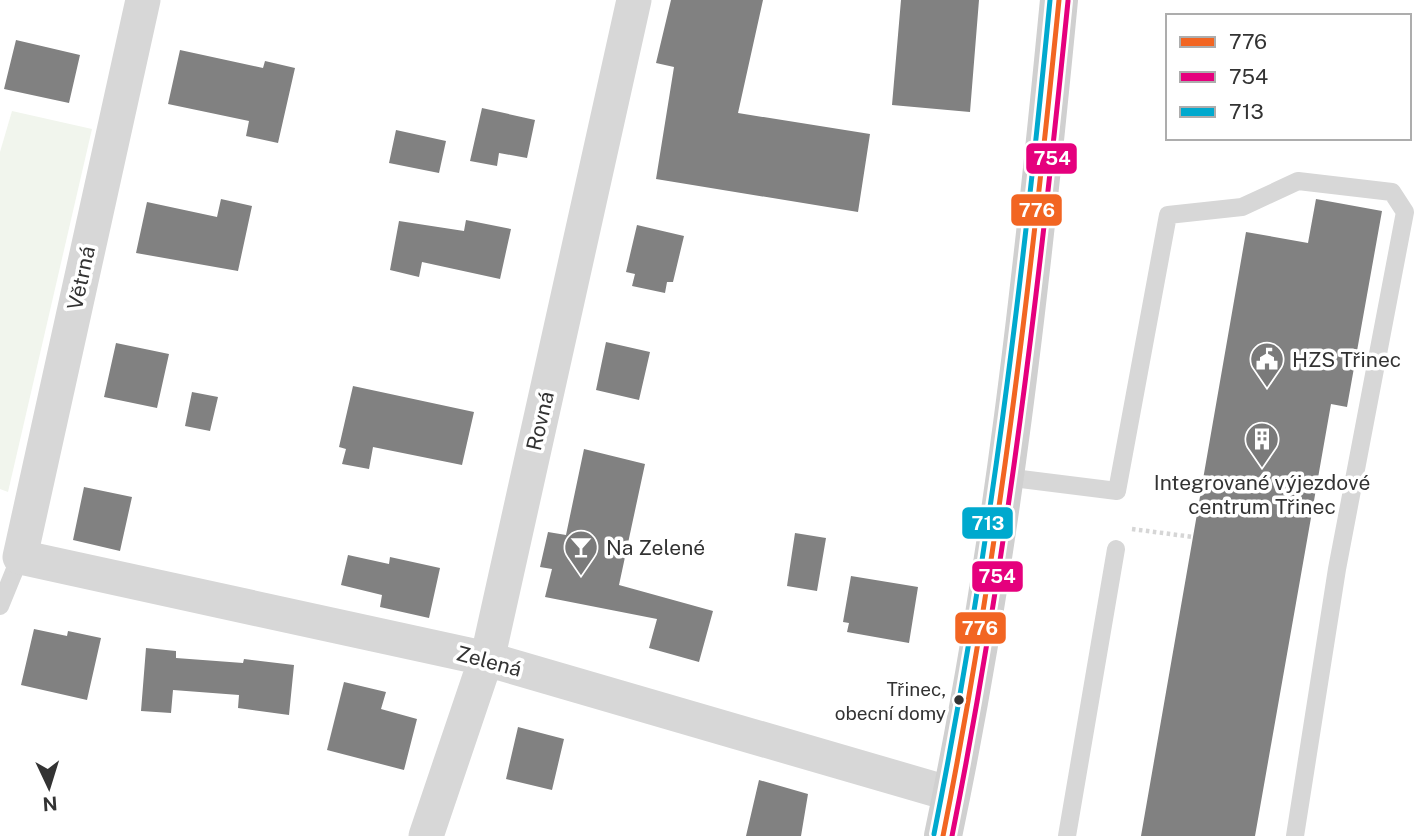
<svg xmlns="http://www.w3.org/2000/svg" width="1425" height="836" viewBox="0 0 1425 836" font-family="'Public Sans',sans-serif">
  <style>
    .green { fill: #f1f5ed }
    .building { fill: #818181 }
    .lines { fill: none; stroke-linecap: round; stroke-linejoin: round }
    .path { stroke: #d6d6d6; stroke-width: 4.5; stroke-dasharray: 3.5 3.5; stroke-linecap: butt }
    .service { stroke: #d7d7d7; stroke-width: 18 }
    .minor { stroke: #d7d7d7; stroke-width: 35 }
    .secondary { stroke: #d0d0d0; stroke-width: 38 }
    .bus-1-casing { stroke: #fff; stroke-width: 10 }
    .bus-2-casing { stroke: #fff; stroke-width: 10 }
    .bus-3-casing { stroke: #fff; stroke-width: 10 }
    .bus-1 { stroke: #f26522; stroke-width: 5 }
    .bus-2 { stroke: #e5007d; stroke-width: 5 }
    .bus-3 { stroke: #00a9ce; stroke-width: 5 }
    .bus-dot { fill: #333; stroke: #fff; stroke-width: 2.5 }
    .labels { text-anchor: middle; dominant-baseline: central; stroke-width: 7; stroke-linejoin: round; paint-order: stroke }
    .bus-label { font-size: 19px; fill: #333; stroke: #fff; text-anchor: end }
    .street-label { font-size: 21px; fill: #333; stroke: #fff }
    .poi-label { font-size: 21px; fill: #333; stroke: #fff; text-anchor: start }
    .line-badge { stroke: #fff; stroke-width: 2.5 }
    .badge-label { font-size: 19px; text-anchor: middle; font-weight: bold; fill: #fff }
  </style>
  <rect width="100%" height="100%" fill="#fff"/>
  <path class="green" d="M 12,111 L 92,129 L 8,492 L 0,489 L 0,152 Z"/>
  <path class="building" d="M 671,0 L 763,0 L 738,113 L 870,134 L 858,212 L 656,179 L 674,67 L 656,63 Z
    M 901,0 L 979,0 L 970,112 L 892,105 Z
    M 16,40 L 80,55 L 69,103 L 4,89 Z
    M 180,50 L 263,68 L 265,61 L 295,68 L 278,143 L 246,136 L 249,121 L 168,104 Z
    M 482,108 L 535,120 L 527,158 L 499,153 L 497,166 L 470,161 Z
    M 396,130 L 446,141 L 439,173 L 389,163 Z
    M 221,199 L 252,206 L 238,271 L 136,253 L 147,202 L 217,217 Z
    M 1316,199 L 1382,211 L 1347,407 L 1331,404 L 1255,836 L 1141,836 L 1246,232 L 1308,243 Z
    M 466,220 L 511,229 L 500,279 L 422,262 L 419,277 L 390,270 L 399,221 L 464,231 Z
    M 637,225 L 684,236 L 673,282 L 667,282 L 665,293 L 632,286 L 635,274 L 626,272 Z
    M 606,342 L 650,352 L 639,400 L 596,390 Z
    M 116,343 L 169,354 L 157,408 L 104,397 Z
    M 353,386 L 474,412 L 462,465 L 373,447 L 369,469 L 342,464 L 346,449 L 339,447 Z
    M 192,392 L 218,397 L 210,431 L 185,426 Z
    M 584,449 L 645,464 L 619,585 L 713,611 L 699,662 L 649,648 L 657,619 L 545,597 L 552,569 L 540,567 L 548,532 L 566,535 Z
    M 84,487 L 132,497 L 120,551 L 73,540 Z
    M 795,533 L 826,538 L 817,591 L 787,586 Z
    M 348,555 L 389,564 L 390,557 L 440,568 L 429,618 L 380,607 L 382,595 L 341,585 Z
    M 851,576 L 918,587 L 909,643 L 847,632 L 849,623 L 843,622 Z
    M 34,629 L 67,636 L 68,631 L 101,638 L 87,700 L 21,685 Z
    M 146,648 L 176,651 L 176,658 L 243,663 L 244,659 L 294,665 L 289,715 L 238,708 L 239,695 L 173,690 L 171,713 L 141,711 Z
    M 344,682 L 386,692 L 381,709 L 417,719 L 404,770 L 327,750 Z
    M 518,727 L 564,739 L 552,790 L 506,779 Z
    M 759,780 L 808,794 L 801,836 L 746,836 Z"/>
  <g class="lines">
    <path class="path" d="M 1132,529 L 1193,537"/>
    <path class="service" d="M 1005,477 L 1117,491 L 1168,215 L 1242,207 L 1298,181 L 1392,192 L 1405,212 L 1337,569 L 1295,836
      M 0,606 L 20,557
      M 1067,836 L 1116,549"/>
    <path class="minor" d="M 143,0 L 20,557 L 483,658 L 951,794
      M 426,836 L 490,647 L 634,0"/>
    <path class="secondary" d="M 943,836 C 1001,560 1032,280 1059,0"/>
    <g class="bus-1-casing">
      <path id="bus-1" d="M 943,836 C 998,559 1031,281 1059,0"/>
    </g>
    <g class="bus-2-casing">
      <path id="bus-2" d="M 952,836 C 1007,560 1040,281 1068,1"/>
    </g>
    <g class="bus-3-casing">
      <path id="bus-3" d="M 934,834 C 989,558 1023,280 1050,0"/>
    </g>
    <use href="#bus-1" class="bus-1"/>
    <use href="#bus-2" class="bus-2"/>
    <use href="#bus-3" class="bus-3"/>
  </g>
  <defs>
    <g id="civic-pin" transform="scale(1.75)"><path d="M0 17L-7.5 6A9.5 9.5 0 1 1 7.5 6Z" fill="#7a7a7a" stroke="#fff"/><path d="M-.6-6.5H3V-4.5H.6V-3L4-1V1h2V6H-6V1h2V-1L-.6-3ZM-1.2 2.5V6h2.4V2.5Z" fill="#fff"/></g>
    <g id="building-pin" transform="scale(1.75)"><path d="M0 17L-7.5 6A9.5 9.5 0 1 1 7.5 6Z" fill="#7a7a7a" stroke="#fff"/><path d="M-4-6H4V6H1V3H-1V6H-4ZM-2.5-4.3h1.7v1.8h-1.7ZM.8-4.3h1.7v1.8H.8ZM-2.5-1h1.7V.8h-1.7ZM.8-1h1.7V.8H.8Z" fill="#fff"/></g>
    <g id="bar-pin" transform="scale(1.75)"><path d="M0 17L-7.5 6A9.5 9.5 0 1 1 7.5 6Z" fill="#7a7a7a" stroke="#fff"/><path d="M-6-5H6L.8 .8V4.5H3.5V6h-7V4.5H-.8V.8Z" fill="#fff"/></g>
  </defs>
  <g fill-rule="evenodd">
    <use href="#civic-pin" x="1267" y="359"/>
    <use href="#building-pin" x="1262" y="439"/>
    <use href="#bar-pin" x="581" y="547"/>
  </g>
  <circle class="bus-dot" cx="959" cy="700" r="6"/>
  <g class="labels">
    <g class="bus-label">
      <text x="946" y="689">Třinec,<tspan x="946" dy="24">obecní domy</tspan></text>
    </g>
    <g class="street-label">
      <text transform="translate(81 278) rotate(-78)">Větrná</text>
      <text transform="translate(540 421) rotate(-77)">Rovná</text>
      <text transform="translate(489 661) rotate(15)">Zelená</text>
    </g>
    <g class="poi-label">
      <text x="1292" y="359">HZS Třinec</text>
      <text x="1262" y="482" text-anchor="middle">Integrované výjezdové<tspan x="1262" dy="24">centrum Třinec</tspan></text>
      <text x="606" y="547">Na Zelené</text>
    </g>
  </g>
  <g class="line-badge">
    <rect x="1025" y="142" width="53" height="33" rx="7" fill="#e5007d"/>
    <rect x="1010" y="193" width="53" height="34" rx="7" fill="#f26522"/>
    <rect x="961" y="506" width="53" height="34" rx="7" fill="#00a9ce"/>
    <rect x="971" y="560" width="53" height="33" rx="7" fill="#e5007d"/>
    <rect x="954" y="611" width="53" height="34" rx="7" fill="#f26522"/>
  </g>
  <g class="badge-label">
    <text x="1052" y="165">754</text>
    <text x="1037" y="217">776</text>
    <text x="988" y="530">713</text>
    <text x="997" y="583">754</text>
    <text x="980" y="635">776</text>
  </g>
  <rect x="1166" y="14" width="245" height="126" fill="#ffffff" stroke="#adadad" stroke-width="2"/>
  <rect x="1180" y="37" width="35" height="10" fill="#f26522" stroke="#adadad" stroke-width="2"/>
  <text x="1229" y="49" font-size="21" fill="#333333">776</text>
  <rect x="1180" y="72" width="35" height="10" fill="#e5007d" stroke="#adadad" stroke-width="2"/>
  <text x="1229" y="84" font-size="21" fill="#333333">754</text>
  <rect x="1180" y="107" width="35" height="10" fill="#00a9ce" stroke="#adadad" stroke-width="2"/>
  <text x="1229" y="119" font-size="21" fill="#333333">713</text>
  <g transform="translate(49 787) rotate(176)" stroke="#ffffff" stroke-width="5" paint-order="stroke">
  <path d="M0-5L12 26L0 18L-12 26Z" fill="#333333"/>
  <text y="-10" font-size="19" font-weight="bold" text-anchor="middle" fill="#333333">N</text>
  </g>
</svg>
